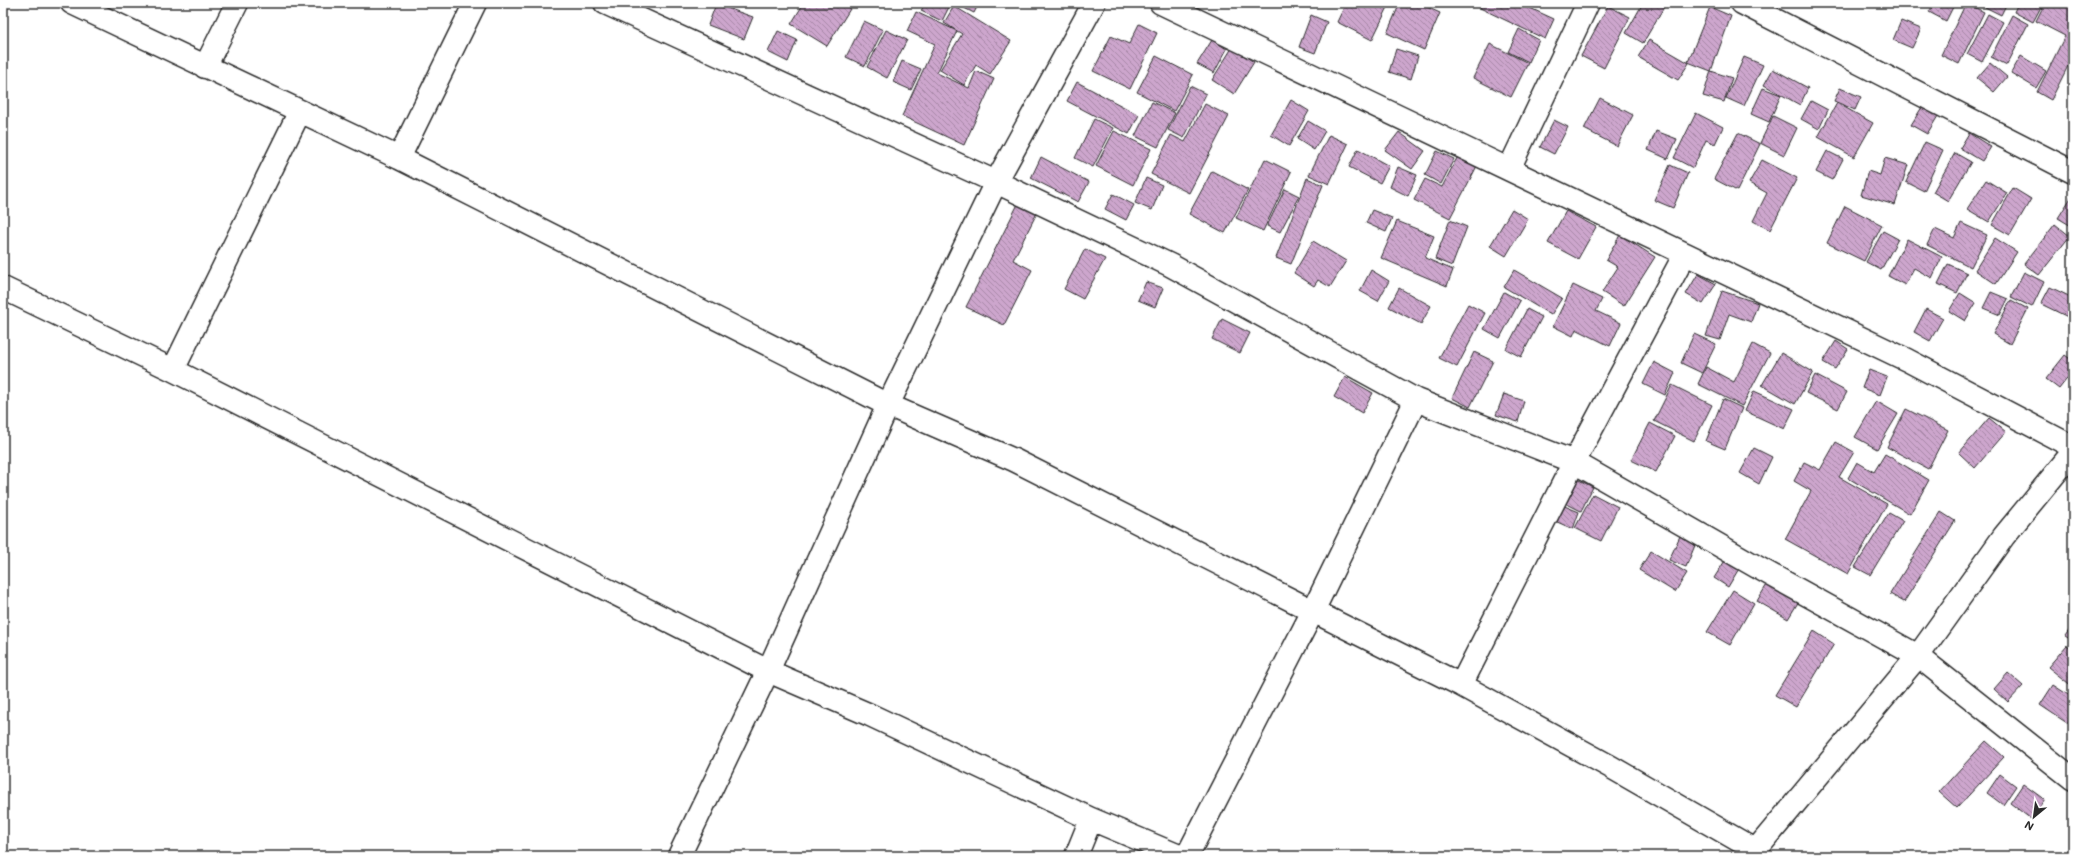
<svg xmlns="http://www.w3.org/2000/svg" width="2076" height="859" viewBox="0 0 2076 859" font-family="Mali,sans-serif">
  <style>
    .building { fill: url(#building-back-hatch); stroke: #2b2b2b }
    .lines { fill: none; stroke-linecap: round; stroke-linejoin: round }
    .minor-casing { stroke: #2b2b2b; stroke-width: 25 }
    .minor { stroke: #fff; stroke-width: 22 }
  </style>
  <defs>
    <pattern id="building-back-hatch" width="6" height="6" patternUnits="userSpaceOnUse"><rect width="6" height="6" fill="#cda6cd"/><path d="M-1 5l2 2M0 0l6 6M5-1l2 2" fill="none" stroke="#a787a7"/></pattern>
  </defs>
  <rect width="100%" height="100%" fill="#fff"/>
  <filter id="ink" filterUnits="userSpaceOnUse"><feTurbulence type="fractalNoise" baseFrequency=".025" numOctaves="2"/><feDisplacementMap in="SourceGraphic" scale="8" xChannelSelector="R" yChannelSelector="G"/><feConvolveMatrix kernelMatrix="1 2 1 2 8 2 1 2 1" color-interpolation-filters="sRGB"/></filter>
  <g filter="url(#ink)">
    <path class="building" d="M 804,3 L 840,3 L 850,9 L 827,46 L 791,24 Z
      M 925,3 L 951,3 L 942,21 L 921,11 Z
      M 954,3 L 979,3 L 974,13 Z
      M 1346,3 L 1390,3 L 1372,40 L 1337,22 Z
      M 1400,3 L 1418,3 L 1440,13 L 1424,50 L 1387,33 Z
      M 1482,3 L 1519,3 L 1554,19 L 1545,39 L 1480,8 Z
      M 1643,3 L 1656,3 L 1664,7 L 1643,43 L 1626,33 Z
      M 1934,3 L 1955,3 L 1946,21 L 1929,12 Z
      M 1966,3 L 1984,12 L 1959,64 L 1941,55 Z
      M 1987,3 L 2007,3 L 2001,15 L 1985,7 Z
      M 2018,3 L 2033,3 L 2041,7 L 2033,22 L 2014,12 Z
      M 2045,3 L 2067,3 L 2073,6 L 2073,56 L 2051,100 L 2037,92 L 2065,36 L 2036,21 Z
      M 716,4 L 753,17 L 744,39 L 708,25 Z
      M 954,6 L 1011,41 L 990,74 L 976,65 L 964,85 L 940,70 L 962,34 L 944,23 Z
      M 1608,6 L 1630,17 L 1604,68 L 1581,56 Z
      M 1710,7 L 1731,16 L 1711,71 L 1688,62 Z
      M 916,12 L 957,31 L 937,73 L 969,88 L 976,71 L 994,79 L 964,145 L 902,116 L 935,44 L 907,31 Z
      M 1988,14 L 2003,22 L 1982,62 L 1967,54 Z
      M 1311,15 L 1327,22 L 1315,53 L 1299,47 Z
      M 2012,15 L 2028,24 L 2007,65 L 1991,57 Z
      M 864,21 L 883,30 L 865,66 L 846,57 Z
      M 1901,21 L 1921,29 L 1912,48 L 1893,40 Z
      M 1139,24 L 1157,33 L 1130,89 L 1093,71 L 1111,36 L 1129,44 Z
      M 1519,29 L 1539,40 L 1529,62 L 1508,52 Z
      M 886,30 L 907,40 L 887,78 L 867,67 Z
      M 778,31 L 797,40 L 788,62 L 768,52 Z
      M 1212,40 L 1227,49 L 1214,73 L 1197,64 Z
      M 1649,40 L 1689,63 L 1678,80 L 1638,57 Z
      M 1490,44 L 1528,63 L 1511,97 L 1473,78 Z
      M 1232,48 L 1254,62 L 1234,94 L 1212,80 Z
      M 1396,49 L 1418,56 L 1411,79 L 1389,72 Z
      M 1156,56 L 1193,75 L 1174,111 L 1137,92 Z
      M 2021,56 L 2046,71 L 2036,88 L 2011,73 Z
      M 1744,57 L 1763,65 L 1744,106 L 1726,98 Z
      M 902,61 L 921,69 L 911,90 L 893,82 Z
      M 1990,63 L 2007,77 L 1994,92 L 1977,78 Z
      M 1773,69 L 1808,88 L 1800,105 L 1764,85 Z
      M 1711,71 L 1732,78 L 1724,102 L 1703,96 Z
      M 1077,82 L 1139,115 L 1129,134 L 1067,101 Z
      M 1190,86 L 1206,94 L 1184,138 L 1168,130 Z
      M 1763,88 L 1781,95 L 1769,122 L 1751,114 Z
      M 1840,88 L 1861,97 L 1855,110 L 1834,101 Z
      M 1600,98 L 1633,115 L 1617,146 L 1584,129 Z
      M 1291,100 L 1309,111 L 1289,146 L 1271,135 Z
      M 1811,101 L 1828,110 L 1819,129 L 1801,119 Z
      M 1152,102 L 1175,113 L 1158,147 L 1135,136 Z
      M 1837,103 L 1873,123 L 1854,157 L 1818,137 Z
      M 1205,104 L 1229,116 L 1189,193 L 1151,174 L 1171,135 L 1185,142 Z
      M 1922,107 L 1938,116 L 1927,134 L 1911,125 Z
      M 1696,113 L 1723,127 L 1715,144 L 1706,140 L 1693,168 L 1674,158 Z
      M 1773,116 L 1797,128 L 1784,155 L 1760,143 Z
      M 1094,119 L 1113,128 L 1093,167 L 1075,158 Z
      M 1554,120 L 1568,127 L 1554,154 L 1540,147 Z
      M 1308,121 L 1325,131 L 1314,150 L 1297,139 Z
      M 1114,131 L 1151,149 L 1133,185 L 1096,166 Z
      M 1656,131 L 1677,139 L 1668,159 L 1648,150 Z
      M 1399,132 L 1425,151 L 1412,169 L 1385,150 Z
      M 1738,133 L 1760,144 L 1737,191 L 1714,179 Z
      M 1969,133 L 1991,147 L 1982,161 L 1960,148 Z
      M 1329,135 L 1348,144 L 1329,184 L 1309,175 Z
      M 1925,142 L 1943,150 L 1924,191 L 1906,182 Z
      M 1358,149 L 1389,166 L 1380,183 L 1349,167 Z
      M 1437,151 L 1454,159 L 1441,184 L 1425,175 Z
      M 1827,151 L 1843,159 L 1832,180 L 1816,172 Z
      M 1955,153 L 1971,162 L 1948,201 L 1933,192 Z
      M 1458,156 L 1477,166 L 1450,218 L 1414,200 L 1425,179 L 1442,187 Z
      M 1041,157 L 1089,182 L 1078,202 L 1031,178 Z
      M 1885,158 L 1908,165 L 1895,205 L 1861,195 L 1868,171 L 1880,175 Z
      M 1265,159 L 1291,172 L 1263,231 L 1236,218 Z
      M 1762,160 L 1797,178 L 1770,230 L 1753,221 L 1767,193 L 1749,183 Z
      M 1670,165 L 1688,173 L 1673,208 L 1654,200 Z
      M 1398,167 L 1417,175 L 1408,196 L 1390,187 Z
      M 1212,171 L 1248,190 L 1225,233 L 1189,214 Z
      M 1146,178 L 1162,185 L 1152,210 L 1135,203 Z
      M 1307,178 L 1323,185 L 1291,264 L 1276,258 Z
      M 1986,180 L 2007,193 L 1989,222 L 1967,209 Z
      M 2013,188 L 2031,199 L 2010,235 L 1992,225 Z
      M 1285,189 L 1299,196 L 1280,232 L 1267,226 Z
      M 1113,194 L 1134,205 L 1126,220 L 1105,209 Z
      M 2072,196 L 2073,197 L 2073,227 L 2058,218 Z
      M 1018,204 L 1037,213 L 1013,260 L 1032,270 L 1004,325 L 966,307 Z
      M 1845,206 L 1882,225 L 1864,261 L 1827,243 Z
      M 1512,209 L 1528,219 L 1506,256 L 1490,246 Z
      M 1372,210 L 1392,218 L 1386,232 L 1366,223 Z
      M 1566,211 L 1596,227 L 1578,259 L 1548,243 Z
      M 1450,220 L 1467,227 L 1452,266 L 1435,259 Z
      M 1397,221 L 1434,236 L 1425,258 L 1453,270 L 1447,286 L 1381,258 Z
      M 1961,223 L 1987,235 L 1971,267 L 1927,245 L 1935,229 L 1954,238 Z
      M 2055,224 L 2070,236 L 2039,275 L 2024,264 Z
      M 1883,231 L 1898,239 L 1881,270 L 1866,262 Z
      M 1620,235 L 1655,257 L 1624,306 L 1602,292 L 1618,267 L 1606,260 Z
      M 1995,238 L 2017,252 L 1996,284 L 1975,270 Z
      M 1907,239 L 1942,257 L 1932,278 L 1914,268 L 1905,285 L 1888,276 Z
      M 1313,241 L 1346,261 L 1330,287 L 1318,280 L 1314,286 L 1294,273 Z
      M 1085,249 L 1105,259 L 1083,299 L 1064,289 Z
      M 1948,264 L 1967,273 L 1957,293 L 1938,284 Z
      M 1371,270 L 1389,281 L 1378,301 L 1360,291 Z
      M 1514,270 L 1562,298 L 1551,315 L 1504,287 Z
      M 2024,272 L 2044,282 L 2032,307 L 2011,297 Z
      M 1698,274 L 1716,284 L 1703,304 L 1686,294 Z
      M 1146,282 L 1163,288 L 1155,307 L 1138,300 Z
      M 1573,285 L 1602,299 L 1596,311 L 1621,323 L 1610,346 L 1576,329 L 1573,336 L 1553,326 Z
      M 2050,287 L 2073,298 L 2073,311 L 2070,318 L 2041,304 Z
      M 1399,288 L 1431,306 L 1421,324 L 1389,307 Z
      M 1722,291 L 1758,303 L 1751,322 L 1729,314 L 1720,340 L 1706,336 Z
      M 1504,292 L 1520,301 L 1500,338 L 1484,329 Z
      M 1991,292 L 2008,299 L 2000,315 L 1983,308 Z
      M 1960,293 L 1976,303 L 1965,321 L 1949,311 Z
      M 2011,300 L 2028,309 L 2010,344 L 1993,334 Z
      M 1468,304 L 1485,313 L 1457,367 L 1439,358 Z
      M 1527,309 L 1542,317 L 1521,357 L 1506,349 Z
      M 1926,309 L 1943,318 L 1930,341 L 1914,332 Z
      M 1222,319 L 1250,333 L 1240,353 L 1212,339 Z
      M 1694,334 L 1716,344 L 1702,373 L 1681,363 Z
      M 1836,341 L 1848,349 L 1835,369 L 1823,362 Z
      M 1753,344 L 1770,353 L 1742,406 L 1698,384 L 1706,367 L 1734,382 Z
      M 1474,352 L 1493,361 L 1470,407 L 1452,398 Z
      M 1781,353 L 1813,372 L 1795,404 L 1762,385 Z
      M 2065,355 L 2073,361 L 2073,371 L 2059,389 L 2046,379 Z
      M 1654,362 L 1675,373 L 1665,395 L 1643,384 Z
      M 1869,370 L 1887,377 L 1880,395 L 1862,388 Z
      M 1815,375 L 1847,392 L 1838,409 L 1806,393 Z
      M 1345,377 L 1373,393 L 1362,413 L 1334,397 Z
      M 1672,385 L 1712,405 L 1694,441 L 1654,421 Z
      M 1754,391 L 1794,409 L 1784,429 L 1745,411 Z
      M 1504,394 L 1524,401 L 1518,422 L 1496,415 Z
      M 1723,399 L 1742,408 L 1725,449 L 1706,441 Z
      M 1876,401 L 1898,414 L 1877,449 L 1855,437 Z
      M 1906,409 L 1948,430 L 1928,469 L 1887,447 Z
      M 1989,418 L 2006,432 L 1975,468 L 1959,453 Z
      M 1650,423 L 1675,436 L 1656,472 L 1631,460 Z
      M 1836,442 L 1854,452 L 1839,477 L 1887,504 L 1848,574 L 1785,539 L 1811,491 L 1794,481 L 1804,462 L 1820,470 Z
      M 1754,448 L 1772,457 L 1759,484 L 1740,473 Z
      M 1885,454 L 1929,480 L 1910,514 L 1848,478 L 1857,462 L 1874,472 Z
      M 1569,475 L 1593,487 L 1581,511 L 1557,499 Z
      M 1593,494 L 1618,507 L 1601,541 L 1575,528 Z
      M 1562,505 L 1579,512 L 1573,529 L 1555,521 Z
      M 1941,512 L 1955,521 L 1904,602 L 1890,594 Z
      M 1889,513 L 1903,521 L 1870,575 L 1855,567 Z
      M 1680,536 L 1696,543 L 1686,567 L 1669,560 Z
      M 1651,551 L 1687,573 L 1675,592 L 1639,570 Z
      M 1726,559 L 1740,567 L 1728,587 L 1714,578 Z
      M 1768,583 L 1799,601 L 1788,619 L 1757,601 Z
      M 1733,590 L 1754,603 L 1730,645 L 1707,632 Z
      M 2073,625 L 2073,641 L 2065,636 Z
      M 1814,631 L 1834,644 L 1796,707 L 1775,695 Z
      M 2067,645 L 2073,650 L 2073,687 L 2048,667 Z
      M 2008,673 L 2023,686 L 2008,702 L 1994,689 Z
      M 2053,685 L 2073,698 L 2073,713 L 2067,723 L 2040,705 Z
      M 1986,741 L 2004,757 L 1957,808 L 1939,792 Z
      M 2000,774 L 2016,786 L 2003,805 L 1987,793 Z
      M 2023,784 L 2045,800 L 2031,819 L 2010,803 Z"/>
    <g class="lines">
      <g class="minor-casing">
        <path id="minor" d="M 72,3 L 399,158 L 888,405 L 1014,460 L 1313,611 L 1461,685 L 1611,767 L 1757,851
          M 605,3 L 996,182 L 1170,265 L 1416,400 L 1574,462 L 1757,567 L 1918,656 L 2073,779
          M 1161,3 L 1907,360 L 2073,447
          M 1742,3 L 2073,172
          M 205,67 L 237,3
          M 399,158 L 475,3
          M 1509,169 L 1588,3
          M 3,288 L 173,370 L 768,671 L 870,715 L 1091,819 L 1179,856
          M 173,370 L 300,111
          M 1461,685 L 1574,462 L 1685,254
          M 679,856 L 768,671 L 888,405 L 996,182 L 1094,3
          M 1076,856 L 1091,819
          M 1187,856 L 1313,611 L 1416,400
          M 1751,856 L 1918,656 L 2004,536 L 2073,452"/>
      </g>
      <use href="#minor" class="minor"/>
    </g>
  </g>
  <rect width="2076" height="859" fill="none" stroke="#fff" stroke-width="16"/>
  <rect x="8" y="8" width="2060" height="843" fill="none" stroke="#2b2b2b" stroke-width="1.5" filter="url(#ink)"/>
  <g transform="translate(2034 817) rotate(209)" stroke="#ffffff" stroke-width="3" paint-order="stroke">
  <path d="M0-3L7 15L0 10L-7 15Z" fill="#2b2b2b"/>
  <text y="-6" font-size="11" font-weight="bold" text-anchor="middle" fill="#2b2b2b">N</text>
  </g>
</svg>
